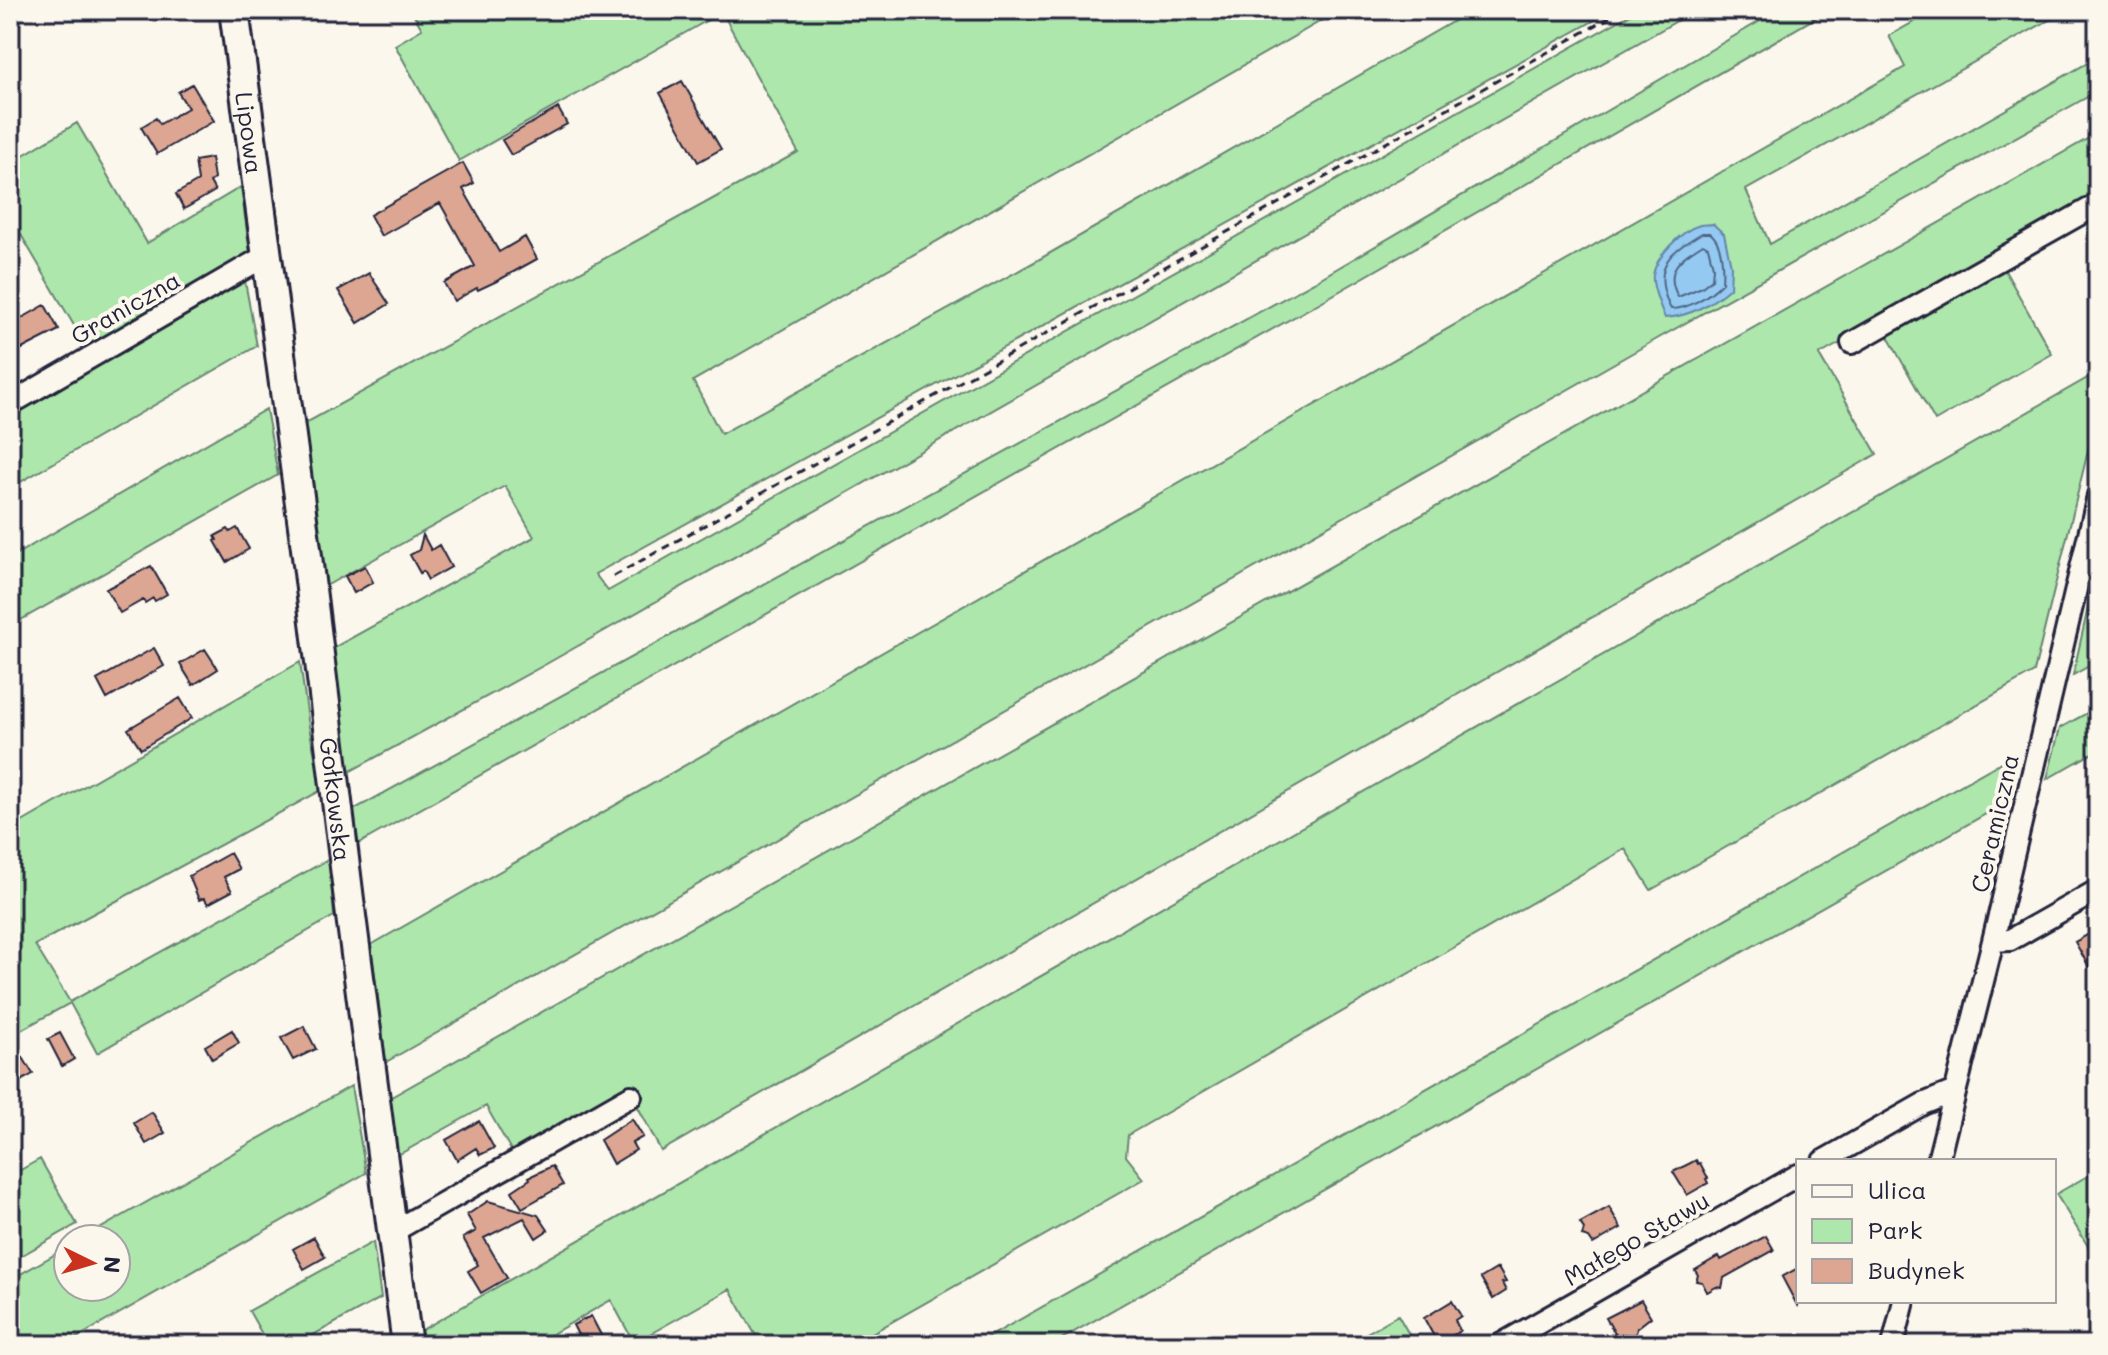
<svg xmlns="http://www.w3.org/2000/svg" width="2108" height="1355" viewBox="0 0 2108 1355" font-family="Mali,sans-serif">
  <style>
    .green { fill: #ade7ab; stroke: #688473; stroke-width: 2 }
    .water { fill: #94c9f2; stroke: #6686a9; stroke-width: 2 }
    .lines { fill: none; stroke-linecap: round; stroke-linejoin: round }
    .shore { stroke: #506584; stroke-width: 2 }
    .building { fill: #dca692; stroke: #22223b; stroke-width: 2 }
    .street-casing { stroke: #22223b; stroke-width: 26 }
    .secondary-casing { stroke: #22223b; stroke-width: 34 }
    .path { stroke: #22223b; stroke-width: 3; stroke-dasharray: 8 6; stroke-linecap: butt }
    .street { stroke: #fbf7ec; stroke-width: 20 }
    .secondary { stroke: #fbf7ec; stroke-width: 28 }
    .labels { text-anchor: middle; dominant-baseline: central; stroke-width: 8; stroke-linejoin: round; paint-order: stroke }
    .street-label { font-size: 24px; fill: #22223b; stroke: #fbf7ec }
  </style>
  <rect width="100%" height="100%" fill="#fbf7ec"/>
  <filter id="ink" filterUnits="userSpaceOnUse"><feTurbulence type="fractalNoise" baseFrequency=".0125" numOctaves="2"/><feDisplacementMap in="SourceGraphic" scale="16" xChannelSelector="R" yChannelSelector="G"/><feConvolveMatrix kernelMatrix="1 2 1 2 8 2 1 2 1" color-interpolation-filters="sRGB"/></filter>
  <g filter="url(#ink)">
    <path class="green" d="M 411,10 L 1340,10 L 693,381 L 721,434 L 1038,260 L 1473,10 L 1613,10 L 595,574 L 608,591 L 1638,10 L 1696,10 L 548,663 L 349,772 L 333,648 L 534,537 L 505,486 L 324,587 L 302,425 L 798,152 L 722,12 L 459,161 L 395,45 L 422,29 Z
      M 1779,10 L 1829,10 L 1326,299 L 358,844 L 353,810 L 1314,282 Z
      M 1935,10 L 2067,10 L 1746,190 L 1770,244 L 2098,57 L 2098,91 L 1641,348 L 386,1062 L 371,945 L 1905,67 L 1889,36 Z
      M 77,123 L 147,243 L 241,187 L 250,254 L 86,346 L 10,216 L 10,163 Z
      M 2098,133 L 2098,197 L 1819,355 L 1877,454 L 661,1151 L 627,1086 L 512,1152 L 486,1106 L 398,1155 L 386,1100 Z
      M 2004,269 L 2052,354 L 1935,421 L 1887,335 Z
      M 244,276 L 257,346 L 10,488 L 10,412 Z
      M 2098,372 L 2098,410 L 2034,672 L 1651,890 L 1625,849 L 1128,1135 L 1126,1156 L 1144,1179 L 851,1345 L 761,1345 L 730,1289 L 634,1343 L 611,1300 L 533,1345 L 422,1345 L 420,1331 Z
      M 266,409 L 278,475 L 10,626 L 10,558 Z
      M 2098,563 L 2098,661 L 2073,675 Z
      M 300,662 L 309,727 L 322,790 L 35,945 L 70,1002 L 329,859 L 334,916 L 97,1053 L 70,1003 L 10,1036 L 10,829 Z
      M 2098,707 L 2098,750 L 2047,779 L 2060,728 Z
      M 2014,755 L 2005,803 L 1051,1345 L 975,1345 Z
      M 351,1086 L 366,1173 L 64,1345 L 10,1345 L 10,1280 L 68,1247 L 68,1287 L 116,1287 L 116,1239 L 82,1239 Z
      M 40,1159 L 77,1224 L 10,1262 L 10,1176 Z
      M 2098,1170 L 2098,1254 L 2094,1256 L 2056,1194 Z
      M 373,1242 L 381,1298 L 295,1345 L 268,1345 L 249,1311 Z
      M 1398,1315 L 1415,1345 L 1346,1345 Z"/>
    <path class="water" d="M 1713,224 L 1724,234 L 1731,266 L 1730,288 C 1711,304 1691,316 1665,318 C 1661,308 1651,286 1653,275 C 1656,256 1682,230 1700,225 C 1704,224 1709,225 1713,224 Z"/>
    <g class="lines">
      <path class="shore" d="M 1702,233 L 1710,233 C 1723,243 1723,268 1722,283 C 1709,296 1689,309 1671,309 C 1667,303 1666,298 1664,291 C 1656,260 1678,247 1702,233 Z
        M 1703,244 L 1708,247 L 1713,267 L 1712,279 L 1702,287 L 1678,297 C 1663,269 1681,258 1703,244 Z"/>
    </g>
    <path class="building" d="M 682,81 L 721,149 L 698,162 L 660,93 Z
      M 192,84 L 214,121 L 157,154 L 141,127 L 156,118 L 160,124 L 188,108 L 178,92 Z
      M 558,108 L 567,124 L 511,155 L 502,140 Z
      M 211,158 L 214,179 L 210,182 L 215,191 L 184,209 L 176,194 L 198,181 L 195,161 Z
      M 463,163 L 474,183 L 463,189 L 499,252 L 525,237 L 537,259 L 499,280 L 478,290 L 477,288 L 454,301 L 444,283 L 475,266 L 440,203 L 381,236 L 370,215 Z
      M 369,273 L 389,304 L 358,323 L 338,290 Z
      M 45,305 L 59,330 L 10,355 L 10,320 L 20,315 L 22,318 Z
      M 237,528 L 249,549 L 227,562 L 215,541 L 217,540 L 215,536 L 228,529 L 230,532 Z
      M 423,535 L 431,550 L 439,545 L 451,567 L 428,580 L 423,571 L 420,573 L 410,555 L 419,550 Z
      M 151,566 L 167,594 L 155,601 L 153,598 L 145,603 L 143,600 L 120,613 L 106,589 Z
      M 365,566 L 373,582 L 354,593 L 345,576 Z
      M 154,648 L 164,666 L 107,699 L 97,680 Z
      M 205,649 L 218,669 L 193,685 L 180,664 Z
      M 180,698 L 192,718 L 141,749 L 128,729 Z
      M 230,853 L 239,869 L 224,877 L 232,891 L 208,904 L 204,898 L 199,900 L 189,876 Z
      M 2098,929 L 2098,962 L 2089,967 L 2075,942 Z
      M 304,1026 L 316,1049 L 293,1060 L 281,1038 Z
      M 232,1030 L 239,1043 L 212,1059 L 205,1046 Z
      M 60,1033 L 74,1059 L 62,1066 L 48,1039 Z
      M 19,1051 L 33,1074 L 10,1087 L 10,1057 Z
      M 152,1112 L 165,1133 L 146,1144 L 134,1123 Z
      M 632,1119 L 643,1137 L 632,1143 L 636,1150 L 613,1164 L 600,1140 Z
      M 479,1121 L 494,1148 L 480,1155 L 476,1148 L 457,1160 L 446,1140 Z
      M 1696,1160 L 1698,1164 L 1700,1163 L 1708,1178 L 1706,1179 L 1708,1183 L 1687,1195 L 1673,1172 Z
      M 552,1166 L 563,1185 L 522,1208 L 512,1191 L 530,1179 L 529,1177 Z
      M 488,1201 L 538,1215 L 548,1230 L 536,1238 L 524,1218 L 484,1238 L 507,1278 L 481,1293 L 468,1271 L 478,1265 L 463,1238 L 476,1231 L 467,1215 Z
      M 1609,1207 L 1621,1228 L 1593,1244 L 1589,1238 L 1582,1236 L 1584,1229 L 1580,1223 Z
      M 1766,1236 L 1774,1250 L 1724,1278 L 1722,1288 L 1716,1287 L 1707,1292 L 1702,1282 L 1696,1281 L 1698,1275 L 1695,1270 L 1719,1256 L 1721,1260 Z
      M 314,1237 L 325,1257 L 304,1269 L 293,1249 Z
      M 1498,1268 L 1506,1282 L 1502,1283 L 1506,1291 L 1493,1299 L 1481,1278 Z
      M 1798,1268 L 1798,1307 L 1782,1277 Z
      M 1641,1300 L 1651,1317 L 1637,1328 L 1636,1333 L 1630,1337 L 1625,1334 L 1618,1339 L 1606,1318 Z
      M 1452,1301 L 1461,1316 L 1455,1320 L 1460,1331 L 1438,1344 L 1424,1318 Z
      M 591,1316 L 603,1339 L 593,1345 L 583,1345 L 573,1325 Z"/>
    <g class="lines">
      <g class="street-casing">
        <path id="street" d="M 1852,343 L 2098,204
          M 10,404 L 267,255
          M 1993,941 L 2010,940 L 2098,890
          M 1823,1161 L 1923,1104 L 1955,1091
          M 1938,1161 L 1993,941 L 2098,496
          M 391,1230 L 401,1227 L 631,1096
          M 1500,1345 L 1798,1175
          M 1893,1345 L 1904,1301"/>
      </g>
      <g class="secondary-casing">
        <g id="secondary">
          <path id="s1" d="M 234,10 L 307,556 L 351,916 L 407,1345"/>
        </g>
      </g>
      <path class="path" d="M 614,576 L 1623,10"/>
      <use href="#street" class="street"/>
      <use href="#secondary" class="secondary"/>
    </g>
  </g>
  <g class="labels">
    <g class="street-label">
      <text stroke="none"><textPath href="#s1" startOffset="124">Lipowa</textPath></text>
      <text transform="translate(125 307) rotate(-30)">Graniczna</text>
      <text stroke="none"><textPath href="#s1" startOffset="796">Gołkowska</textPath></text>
      <text transform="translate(1994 823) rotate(-77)">Ceramiczna</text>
      <text transform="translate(1636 1238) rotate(-30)">Małego Stawu</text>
    </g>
  </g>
  <rect width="2108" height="1355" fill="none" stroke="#fbf7ec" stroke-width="40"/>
  <rect x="20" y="20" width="2068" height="1315" fill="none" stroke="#22223b" stroke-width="3" filter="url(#ink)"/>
  <rect x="1796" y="1159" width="260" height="144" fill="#fbf7ec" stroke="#a4a2a5" stroke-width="2"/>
  <rect x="1812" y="1185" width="40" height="12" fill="#fbf7ec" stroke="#a4a2a5" stroke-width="2"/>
  <text x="1868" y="1199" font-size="24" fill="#22223b">Ulica</text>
  <rect x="1812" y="1219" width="40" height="24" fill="#ade7ab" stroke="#a4a2a5" stroke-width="2"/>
  <text x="1868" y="1239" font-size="24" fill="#22223b">Park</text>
  <rect x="1812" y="1259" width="40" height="24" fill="#dca692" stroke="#a4a2a5" stroke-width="2"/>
  <text x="1868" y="1279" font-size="24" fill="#22223b">Budynek</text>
  <g transform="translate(92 1263) rotate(95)"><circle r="38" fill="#fbf7ec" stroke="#a4a2a5" stroke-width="2"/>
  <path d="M0-6L14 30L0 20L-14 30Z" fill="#c8321e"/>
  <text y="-12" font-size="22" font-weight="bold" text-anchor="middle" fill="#22223b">N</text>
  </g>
</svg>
